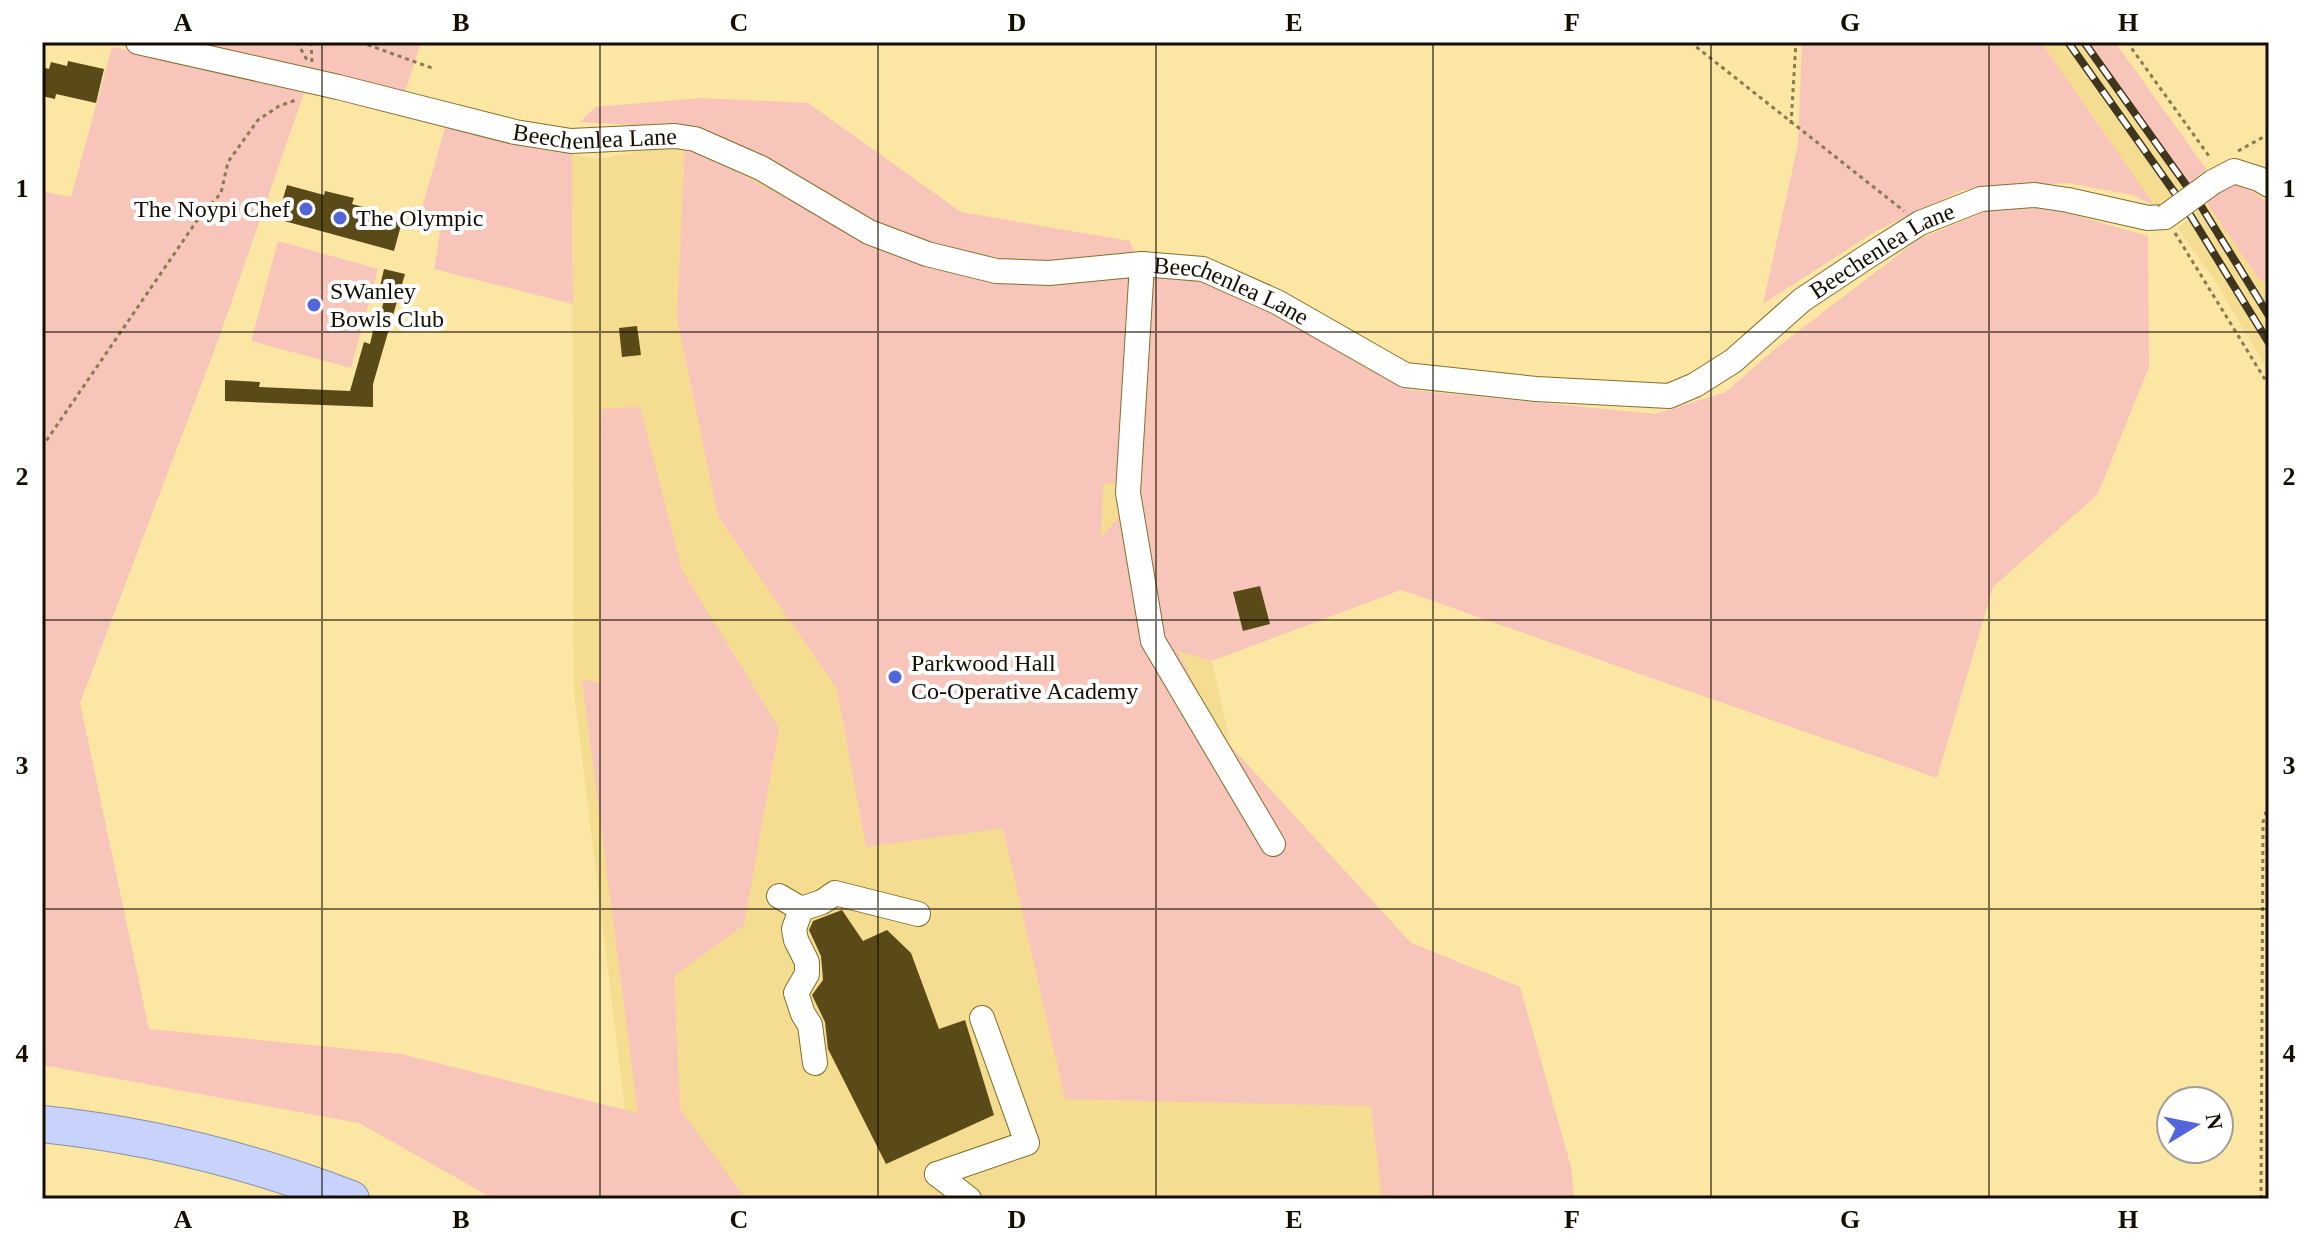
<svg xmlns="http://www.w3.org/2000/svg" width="2311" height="1241" viewBox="0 0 2311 1241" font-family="'Times New Roman',serif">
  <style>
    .built { fill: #f4dc90 }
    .green { fill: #f8c5ba; fill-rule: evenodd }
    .building { fill: #594a17 }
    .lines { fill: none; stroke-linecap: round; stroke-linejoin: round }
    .minor-casing { stroke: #826f2d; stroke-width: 26 }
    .highway-casing { stroke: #888ea4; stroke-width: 38 }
    .path { stroke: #887a52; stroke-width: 3; stroke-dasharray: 4 4; stroke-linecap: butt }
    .minor { stroke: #fff; stroke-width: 24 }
    .highway { stroke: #c7d3fd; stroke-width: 36 }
    .rail-casing { stroke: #40361f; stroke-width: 8 }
    .rail { stroke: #fff; stroke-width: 5; stroke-dasharray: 15; stroke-linecap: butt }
    .minor-bridge-casing { stroke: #826f2d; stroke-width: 26; stroke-linecap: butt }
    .minor-bridge { stroke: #fff; stroke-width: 24 }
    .grid { fill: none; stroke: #140d00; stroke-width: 2; stroke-opacity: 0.55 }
    .poi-dot { fill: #5365db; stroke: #fff; stroke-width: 3 }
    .labels { text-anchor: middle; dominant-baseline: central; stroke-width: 8; stroke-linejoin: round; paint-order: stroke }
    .street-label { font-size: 24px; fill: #140d00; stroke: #fff }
    .poi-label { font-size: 24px; fill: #140d00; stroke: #fff; text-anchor: start }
    .neatline { fill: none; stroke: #140d00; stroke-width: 3 }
    .grid-label { font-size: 26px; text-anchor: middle; font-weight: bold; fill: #140d00 }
  </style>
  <rect width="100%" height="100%" fill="#fbe6a3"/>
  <path class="built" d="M 2041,42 L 2115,42 L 2189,188 L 2155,206 Z
    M 685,144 L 1049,279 L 1177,651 L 1212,661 L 1231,747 L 1411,943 L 1520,987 L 1571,1167 L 1574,1199 L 636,1199 L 574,692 L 572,154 L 598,159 Z
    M 2222,191 L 2269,265 L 2269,373 L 2217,284 L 2178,228 Z"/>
  <path class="green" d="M 174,42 L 421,42 L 404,95 Z
    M 1802,42 L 2041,42 L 2155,206 L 2133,195 L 2067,183 L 1962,190 L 1874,232 L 1763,304 L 1798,144 Z
    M 2085,42 L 2115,42 L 2209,173 L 2189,188 Z
    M 112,47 L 172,59 L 304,93 L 219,338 L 80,703 L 149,1029 L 401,1054 L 638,1113 L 582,679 L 600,683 L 601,409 L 640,407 L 682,570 L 779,728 L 744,925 L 674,976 L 680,1109 L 746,1199 L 494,1199 L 359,1123 L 42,1065 L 42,191 L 71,197 Z
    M 701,98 L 808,103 L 961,212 L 1130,241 L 1136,257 L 1039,266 L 922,247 L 690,128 L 580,122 L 595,107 Z
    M 446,125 L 572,154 L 573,304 L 434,269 L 442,221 L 420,214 Z
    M 685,144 L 866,241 L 999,277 L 1133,274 L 1122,482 L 1103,484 L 1101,538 L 1136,497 L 1148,272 L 1223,285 L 1411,390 L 1655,414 L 1726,392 L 1775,349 L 1919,239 L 1992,209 L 2049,208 L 2148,236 L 2149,367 L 2098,494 L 1993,587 L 1937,778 L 1401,590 L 1212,661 L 1178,651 L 1215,729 L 1411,943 L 1520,987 L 1571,1167 L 1574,1199 L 1382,1199 L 1371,1106 L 1065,1099 L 1003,828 L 866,847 L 837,689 L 718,516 L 677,318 ZM 1260,586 L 1270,624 L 1243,631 L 1234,592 Z
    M 2235,181 L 2269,202 L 2269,281 L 2266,282 L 2259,279 L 2205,200 Z
    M 278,241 L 378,269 L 351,368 L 251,341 Z"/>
  <path class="building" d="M 68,61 L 104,69 L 96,103 L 56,94 L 55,99 L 42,96 L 42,67 L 49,69 L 51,62 L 67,66 Z
    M 287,185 L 324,195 L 325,191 L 354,198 L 352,204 L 403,218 L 394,251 L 277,219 Z
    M 384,269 L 405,274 L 373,384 L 373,407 L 225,401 L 225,380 L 260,382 L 259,387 L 350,391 L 364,342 L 370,344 L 374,327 L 376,328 L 384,301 L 377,299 Z
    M 637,326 L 641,355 L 622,357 L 619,328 Z
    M 1260,586 L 1270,624 L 1243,631 L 1233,592 Z
    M 842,910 L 863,941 L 887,930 L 911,953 L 939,1029 L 965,1020 L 994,1115 L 886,1164 L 828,1049 L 825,1022 L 812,995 L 823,980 L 821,956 L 809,930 L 813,921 Z"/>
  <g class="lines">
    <g class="minor-casing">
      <g id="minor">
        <path id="s1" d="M 138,42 L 338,87 L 515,132 L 571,141 L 675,136 L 695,139 L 761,168 L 869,232 L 927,254 L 996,271 L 1049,273 L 1142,264 L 1203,269 L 1277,302 L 1405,375 L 1536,389 L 1669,396 L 1695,385 L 1733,361 L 1802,300 L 1865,258 L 1920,223 L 1981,199 L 2035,195 L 2068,200 L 2148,218 L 2165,217"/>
        <path d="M 2213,182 L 2234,171 L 2259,179 L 2269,185"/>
        <path d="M 1142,264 L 1128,493 L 1153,641 L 1273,844"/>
        <path d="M 779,896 L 801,909 L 822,902 L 835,893 L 918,914"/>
        <path d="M 801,909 L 794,929 L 796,940 L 807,962 L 807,974 L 796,993 L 803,1014 L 810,1025 L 815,1063"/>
        <path d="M 937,1174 L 1027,1143 L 982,1018"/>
        <path d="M 937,1174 L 969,1199"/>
      </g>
    </g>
    <g class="highway-casing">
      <path id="highway" d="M 42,1124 C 148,1135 252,1161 351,1199"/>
    </g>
    <path class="path" d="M 297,42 L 307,60
      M 311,42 L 312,62
      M 360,42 L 432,68
      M 1690,42 L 1904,211
      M 2127,42 L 2211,159
      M 1791,124 L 1796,42
      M 2238,151 L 2269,134
      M 2175,233 L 2269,386
      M 42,447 L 196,222 L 221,193 L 228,162 L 258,120 L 279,106 L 296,100
      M 2261,1199 L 2263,822 L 2269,802"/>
    <use href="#minor" class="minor"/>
    <use href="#highway" class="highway"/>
    <g class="rail-casing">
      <path id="rail" d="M 2068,42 L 2189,213 L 2269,343
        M 2084,42 L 2201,206 L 2269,316"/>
    </g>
    <use href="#rail" class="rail"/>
    <g class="minor-bridge-casing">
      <path id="minor-bridge" d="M 2165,217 L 2213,182"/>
    </g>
    <use href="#minor-bridge" class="minor-bridge"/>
  </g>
  <path class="grid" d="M 322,42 L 322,1199M 600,42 L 600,1199M 878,42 L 878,1199M 1156,42 L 1156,1199M 1433,42 L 1433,1199M 1711,42 L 1711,1199M 1989,42 L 1989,1199M 42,332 L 2269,332M 42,620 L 2269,620M 42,909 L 2269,909"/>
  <g class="poi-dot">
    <circle cx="306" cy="209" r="8"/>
    <circle cx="340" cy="218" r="8"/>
    <circle cx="314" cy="305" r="8"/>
    <circle cx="895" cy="677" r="8"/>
  </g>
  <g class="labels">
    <g class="street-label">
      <text stroke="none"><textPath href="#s1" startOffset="468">Beechenlea Lane</textPath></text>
      <text stroke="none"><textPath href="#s1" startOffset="1860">Beechenlea Lane</textPath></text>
      <text stroke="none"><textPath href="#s1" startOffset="1140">Beechenlea Lane</textPath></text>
    </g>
    <g class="poi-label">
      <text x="290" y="209" text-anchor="end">The Noypi Chef</text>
      <text x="356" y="218">The Olympic</text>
      <text x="330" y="291">SWanley<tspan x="330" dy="28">Bowls Club</tspan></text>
      <text x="911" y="663">Parkwood Hall<tspan x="911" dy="28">Co-Operative Academy</tspan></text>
    </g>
  </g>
  <rect width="2311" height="1241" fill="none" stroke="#ffffff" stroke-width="88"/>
  <g transform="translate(2195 1125) rotate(80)"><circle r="38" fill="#ffffff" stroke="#a19e99" stroke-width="2"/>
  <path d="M0-6L14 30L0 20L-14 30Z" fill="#5365db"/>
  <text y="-12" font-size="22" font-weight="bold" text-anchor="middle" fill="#140d00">N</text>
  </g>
  <rect x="44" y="44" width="2223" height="1153" class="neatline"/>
  <g class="grid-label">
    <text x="183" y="31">A</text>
    <text x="461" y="31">B</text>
    <text x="739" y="31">C</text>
    <text x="1017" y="31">D</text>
    <text x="1294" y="31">E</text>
    <text x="1572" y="31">F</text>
    <text x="1850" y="31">G</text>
    <text x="2128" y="31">H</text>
    <text x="22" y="197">1</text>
    <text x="2289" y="197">1</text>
    <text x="22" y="485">2</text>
    <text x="2289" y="485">2</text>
    <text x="22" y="774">3</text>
    <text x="2289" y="774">3</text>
    <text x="22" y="1062">4</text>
    <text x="2289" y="1062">4</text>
    <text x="183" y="1228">A</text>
    <text x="461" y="1228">B</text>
    <text x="739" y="1228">C</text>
    <text x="1017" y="1228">D</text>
    <text x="1294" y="1228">E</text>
    <text x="1572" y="1228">F</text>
    <text x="1850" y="1228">G</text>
    <text x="2128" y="1228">H</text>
  </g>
</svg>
